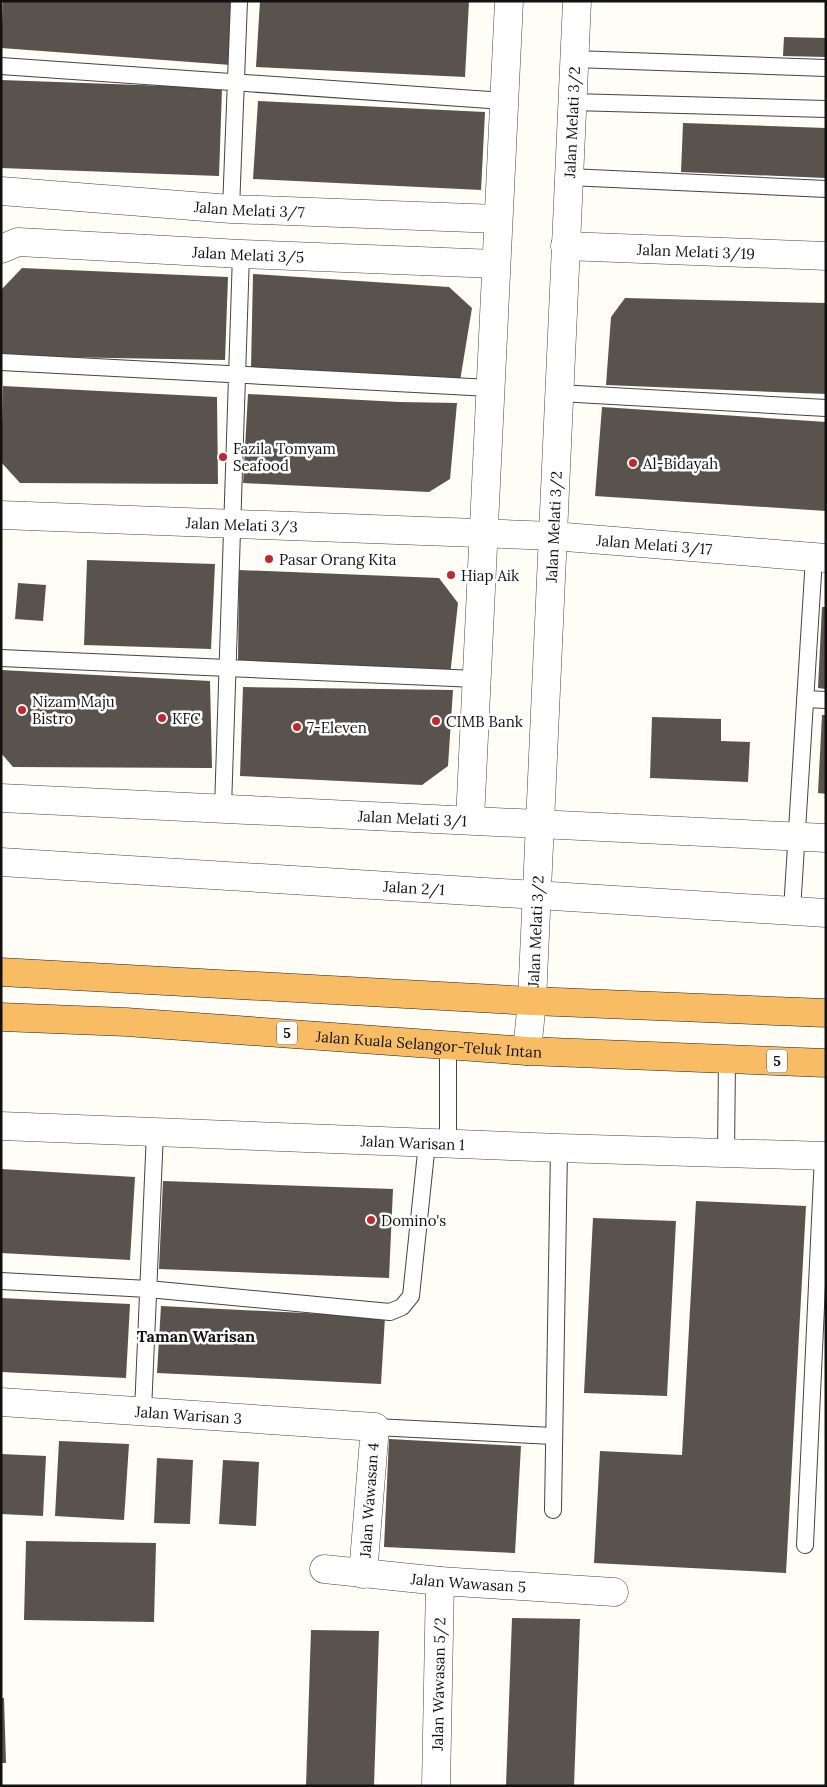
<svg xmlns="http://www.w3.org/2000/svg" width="827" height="1787" viewBox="0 0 827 1787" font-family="Lora,serif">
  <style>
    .building { fill: #5a524d }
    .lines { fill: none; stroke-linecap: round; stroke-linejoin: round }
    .service-casing { stroke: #444; stroke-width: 18 }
    .minor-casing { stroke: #444; stroke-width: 29 }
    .trunk-casing { stroke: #222; stroke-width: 29 }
    .service { stroke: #fff; stroke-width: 16 }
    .minor { stroke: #fff; stroke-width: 28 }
    .trunk { stroke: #f7bc64; stroke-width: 28 }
    .poi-dot { fill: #c4262e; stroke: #fff; stroke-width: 2 }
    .labels { text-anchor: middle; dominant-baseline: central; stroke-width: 5; stroke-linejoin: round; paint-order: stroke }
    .shield { fill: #fff; stroke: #585858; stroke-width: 1 }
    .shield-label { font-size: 14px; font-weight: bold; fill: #111 }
    .street-label { font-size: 15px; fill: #111; stroke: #fff }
    .poi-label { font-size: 15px; fill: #111; stroke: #fff; text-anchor: start }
    .neighbourhood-label { font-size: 16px; font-weight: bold; fill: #111; stroke: #fff }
  </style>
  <rect width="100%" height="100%" fill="#fffdf5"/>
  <path class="building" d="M 3,1 L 236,1 L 231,65 L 1,48 Z
    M 260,1 L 469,1 L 465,77 L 256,67 Z
    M 784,37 L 826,38 L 826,57 L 783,56 Z
    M 1,80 L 222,88 L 219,176 L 1,168 Z
    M 258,101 L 485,112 L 481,190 L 253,179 Z
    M 683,123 L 826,128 L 826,178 L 681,172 Z
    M 22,268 L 228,277 L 225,360 L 1,356 L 1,290 Z
    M 253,274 L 449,287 L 472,308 L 460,381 L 251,368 Z
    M 625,298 L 826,303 L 826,394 L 606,385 L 611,317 Z
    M 3,386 L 217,397 L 218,484 L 20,483 L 1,462 Z
    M 248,394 L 399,402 L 457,403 L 450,479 L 429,492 L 243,483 Z
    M 602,407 L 826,422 L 826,511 L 595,496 Z
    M 87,560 L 215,564 L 211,649 L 84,645 Z
    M 239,570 L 439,578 L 458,603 L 450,676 L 238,663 Z
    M 18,583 L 46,585 L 43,621 L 15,619 Z
    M 822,607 L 826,607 L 826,689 L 818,688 Z
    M 1,670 L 210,681 L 212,768 L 13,767 L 1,753 Z
    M 243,687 L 453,690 L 448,766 L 422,785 L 240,776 Z
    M 822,715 L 826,715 L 826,794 L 818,793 Z
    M 652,717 L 721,719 L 721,741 L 750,742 L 748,782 L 650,778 Z
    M 1,1169 L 135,1177 L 130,1260 L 1,1253 Z
    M 163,1181 L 393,1189 L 389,1278 L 159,1269 Z
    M 696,1201 L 806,1206 L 786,1573 L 594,1563 L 600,1451 L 682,1455 Z
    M 593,1218 L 676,1221 L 667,1396 L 584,1393 Z
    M 1,1298 L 130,1304 L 126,1378 L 1,1372 Z
    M 161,1306 L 385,1317 L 381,1384 L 157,1373 Z
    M 389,1439 L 521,1446 L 515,1553 L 384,1547 Z
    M 59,1441 L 129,1444 L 124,1520 L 55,1516 Z
    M 1,1454 L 46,1456 L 43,1516 L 1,1514 Z
    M 157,1458 L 193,1460 L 190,1524 L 154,1523 Z
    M 223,1460 L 259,1462 L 256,1526 L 219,1524 Z
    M 26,1541 L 156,1543 L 154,1622 L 24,1620 Z
    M 512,1618 L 580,1619 L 574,1786 L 506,1786 Z
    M 311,1630 L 379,1631 L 374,1786 L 306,1786 Z
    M 1,1698 L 4,1698 L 6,1763 L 1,1763 Z"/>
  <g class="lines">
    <g class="service-casing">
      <path id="service" d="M 574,59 L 826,68
        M 1,66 L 504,101
        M 572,102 L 826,109
        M 569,177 L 826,189
        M 231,209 L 239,1
        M 1,362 L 490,388
        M 559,393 L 826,408
        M 1,658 L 476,679
        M 805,699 L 826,700
        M 223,808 L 241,254
        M 792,910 L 814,558
        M 448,1044 L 448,1144
        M 726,1153 L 727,1060
        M 1,1281 L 148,1289 L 390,1312 L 402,1307 L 411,1296 L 427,1143
        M 143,1411 L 155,1132
        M 375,1427 L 553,1436
        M 553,1510 L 559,1148
        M 805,1545 L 823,1155"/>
    </g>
    <g class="minor-casing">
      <g id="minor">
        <path id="s1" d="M 1,191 L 231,209 L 498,219"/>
        <path id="s2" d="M 565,246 L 826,256"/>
        <path id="s3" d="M 1,249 L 18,242 L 241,254 L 496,264"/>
        <path id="s4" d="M 1,515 L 553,536 L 826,558"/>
        <path id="s5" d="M 1,798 L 826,838"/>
        <path d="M 470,820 L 509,1"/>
        <path id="s6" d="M 1,862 L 826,913"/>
        <path id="s7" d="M 527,1051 L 532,1001 L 577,1"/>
        <path id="s8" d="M 1,1126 L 559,1148 L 826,1156"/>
        <path id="s9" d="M 1,1402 L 375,1427 L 363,1574"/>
        <path id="s10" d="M 324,1569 L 440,1581 L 614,1592"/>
        <path id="s11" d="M 436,1786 L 440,1581"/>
      </g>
    </g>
    <g class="trunk-casing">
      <g id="trunk">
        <path d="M 1,972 L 532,1001 L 826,1013"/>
        <path id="s12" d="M 1,1017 L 126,1022 L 527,1051 L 826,1063"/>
      </g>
    </g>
    <use href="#service" class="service"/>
    <use href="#minor" class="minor"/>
    <use href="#trunk" class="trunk"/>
  </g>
  <g class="poi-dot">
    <circle cx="223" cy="457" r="5"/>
    <circle cx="633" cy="463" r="5"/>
    <circle cx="269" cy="559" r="5"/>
    <circle cx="451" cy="575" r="5"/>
    <circle cx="22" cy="710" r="5"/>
    <circle cx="162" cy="718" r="5"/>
    <circle cx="436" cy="721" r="5"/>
    <circle cx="297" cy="727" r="5"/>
    <circle cx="371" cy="1220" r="5"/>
  </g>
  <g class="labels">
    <g class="shield">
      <rect x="277" y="1021.5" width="20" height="23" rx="4"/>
      <rect x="767" y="1049.5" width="20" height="23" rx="4"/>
    </g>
    <g class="shield-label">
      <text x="287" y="1033">5</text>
      <text x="777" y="1061">5</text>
    </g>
    <g class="street-label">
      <text stroke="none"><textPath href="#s7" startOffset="930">Jalan Melati 3/2</textPath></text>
      <text stroke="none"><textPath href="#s1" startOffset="249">Jalan Melati 3/7</textPath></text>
      <text stroke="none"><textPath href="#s2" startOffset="131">Jalan Melati 3/19</textPath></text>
      <text stroke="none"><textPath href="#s3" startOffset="249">Jalan Melati 3/5</textPath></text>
      <text stroke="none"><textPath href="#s4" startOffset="241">Jalan Melati 3/3</textPath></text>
      <text stroke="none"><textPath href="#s7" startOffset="525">Jalan Melati 3/2</textPath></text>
      <text stroke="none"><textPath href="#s4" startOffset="654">Jalan Melati 3/17</textPath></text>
      <text stroke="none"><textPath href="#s5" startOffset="412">Jalan Melati 3/1</textPath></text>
      <text stroke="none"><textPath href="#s6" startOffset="414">Jalan 2/1</textPath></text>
      <text stroke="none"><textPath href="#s7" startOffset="120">Jalan Melati 3/2</textPath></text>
      <text stroke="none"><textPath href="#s12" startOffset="429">Jalan Kuala Selangor-Teluk Intan</textPath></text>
      <text stroke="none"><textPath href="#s8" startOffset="412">Jalan Warisan 1</textPath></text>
      <text stroke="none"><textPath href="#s9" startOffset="188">Jalan Warisan 3</textPath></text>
      <text transform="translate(369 1500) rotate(-86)">Jalan Wawasan 4</text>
      <text stroke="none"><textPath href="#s10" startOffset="145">Jalan Wawasan 5</textPath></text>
      <text stroke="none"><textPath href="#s11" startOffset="102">Jalan Wawasan 5/2</textPath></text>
    </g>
    <g class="poi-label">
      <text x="233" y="448">Fazila Tomyam<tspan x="233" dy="17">Seafood</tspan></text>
      <text x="643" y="463">Al-Bidayah</text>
      <text x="279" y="559">Pasar Orang Kita</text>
      <text x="461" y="575">Hiap Aik</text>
      <text x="32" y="701">Nizam Maju<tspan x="32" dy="17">Bistro</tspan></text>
      <text x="172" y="718">KFC</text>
      <text x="446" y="721">CIMB Bank</text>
      <text x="307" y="727">7-Eleven</text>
      <text x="381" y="1220">Domino's</text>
    </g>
    <g class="neighbourhood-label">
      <text x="196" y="1336">Taman Warisan</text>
    </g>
  </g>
  <rect width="827" height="1787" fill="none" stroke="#111111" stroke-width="5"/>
</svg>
